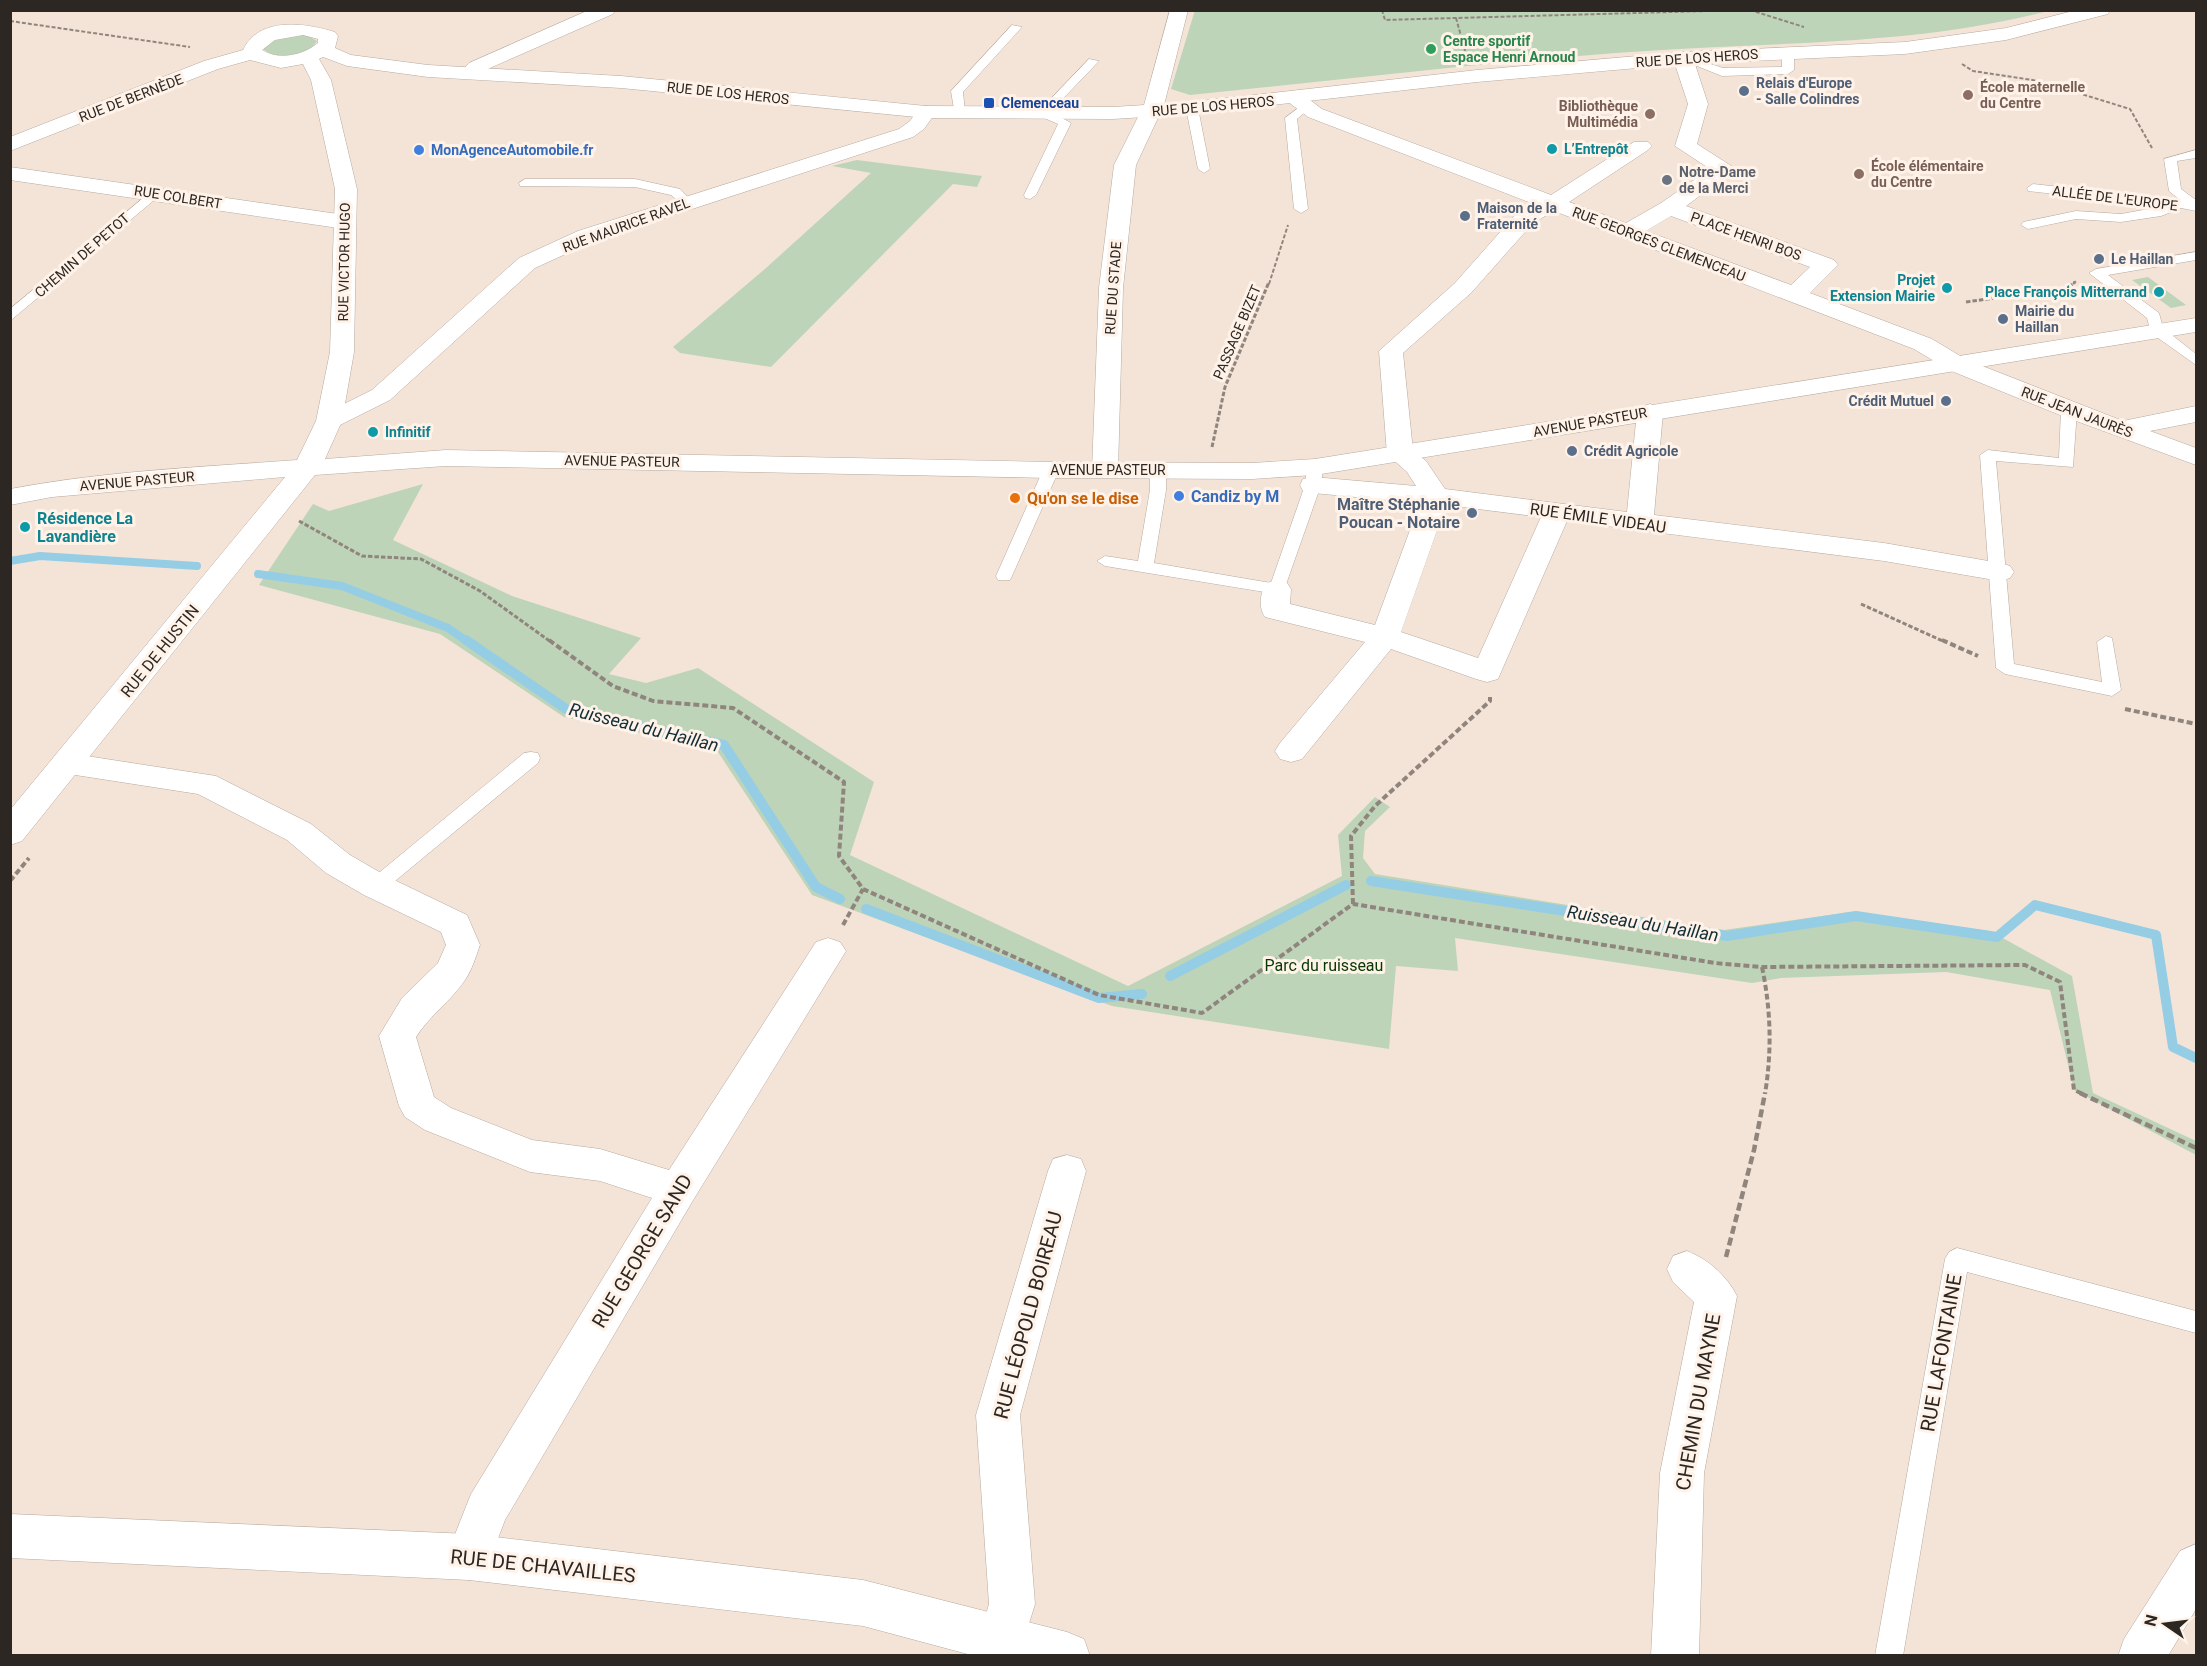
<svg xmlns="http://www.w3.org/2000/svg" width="2207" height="1666" viewBox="0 0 2207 1666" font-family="Roboto,sans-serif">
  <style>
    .green { fill: #bdd4b9 }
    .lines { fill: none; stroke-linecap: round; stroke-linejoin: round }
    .stream-far1 { stroke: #95cde5; stroke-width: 8 }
    .stream { stroke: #95cde5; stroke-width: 10 }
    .lane-casing { stroke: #b8a99e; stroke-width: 1 }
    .street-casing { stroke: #b8a99e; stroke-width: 1 }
    .secondary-casing { stroke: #b8a99e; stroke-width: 1 }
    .path-far3 { stroke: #90857d; stroke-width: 2; stroke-dasharray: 4 2; stroke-linecap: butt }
    .path-far2 { stroke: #90857d; stroke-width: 3; stroke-dasharray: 4.5 2; stroke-linecap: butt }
    .path-far1 { stroke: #90857d; stroke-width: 4; stroke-dasharray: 6 3; stroke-linecap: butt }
    .path { stroke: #90857d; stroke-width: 4.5; stroke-dasharray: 8 4; stroke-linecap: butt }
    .lane { fill: #fff; fill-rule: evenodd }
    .street { fill: #fff; fill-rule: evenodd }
    .secondary { fill: #fff; fill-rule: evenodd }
    .leisure-dot { fill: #2e9e5b; stroke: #fff2e8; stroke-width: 2 }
    .service-dot { fill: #5c6f8a; stroke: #fff2e8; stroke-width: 2 }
    .education-dot { fill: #8d6e63; stroke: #fff2e8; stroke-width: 2 }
    .transit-dot { fill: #1a4fb4; stroke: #fff2e8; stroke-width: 2 }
    .culture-dot { fill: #0f9aa8; stroke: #fff2e8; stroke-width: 2 }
    .shop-dot { fill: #3f7fe0; stroke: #fff2e8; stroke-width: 2 }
    .worship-dot { fill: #6b7280; stroke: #fff2e8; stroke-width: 2 }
    .food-dot { fill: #e8710a; stroke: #fff2e8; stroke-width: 2 }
    .labels { text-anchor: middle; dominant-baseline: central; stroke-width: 6; stroke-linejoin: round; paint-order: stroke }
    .far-leisure-label { font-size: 14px; font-weight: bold; fill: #27864d; stroke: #fff2e8; text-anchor: start }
    .far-street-label { font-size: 14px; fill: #2d2723; stroke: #fff2e8 }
    .far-service-label { font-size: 14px; font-weight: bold; fill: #4e5e75; stroke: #fff2e8; text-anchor: start }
    .far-education-label { font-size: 14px; font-weight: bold; fill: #785e54; stroke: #fff2e8; text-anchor: start }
    .far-transit-label { font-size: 14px; font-weight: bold; fill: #164399; stroke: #fff2e8; text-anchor: start }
    .far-culture-label { font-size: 14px; font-weight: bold; fill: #0d838f; stroke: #fff2e8; text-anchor: start }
    .far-shop-label { font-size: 14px; font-weight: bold; fill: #366cbe; stroke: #fff2e8; text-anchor: start }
    .far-worship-label { font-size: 14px; font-weight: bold; fill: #5b616d; stroke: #fff2e8; text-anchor: start }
    .shop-label { font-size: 16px; font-weight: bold; fill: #366cbe; stroke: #fff2e8; text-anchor: start }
    .food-label { font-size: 16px; font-weight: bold; fill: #c56008; stroke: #fff2e8; text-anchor: start }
    .service-label { font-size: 16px; font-weight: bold; fill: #4e5e75; stroke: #fff2e8; text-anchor: end }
    .culture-label { font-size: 16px; font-weight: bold; fill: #0d838f; stroke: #fff2e8; text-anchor: start }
    .street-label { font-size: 16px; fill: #2d2723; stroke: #fff2e8 }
    .park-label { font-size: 16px; fill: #063801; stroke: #fff2e8 }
    .water-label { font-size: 18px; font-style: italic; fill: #122e38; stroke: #fff2e8 }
    .near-street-label { font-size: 20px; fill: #2d2723; stroke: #fff2e8 }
  </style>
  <rect width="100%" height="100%" fill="#f4e4d8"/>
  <path class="green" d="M 1195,10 L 2048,10 L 2048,11 C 1918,45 1780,42 1646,51 C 1494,61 1342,80 1190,95 L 1171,89 Z
    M 305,34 L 317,41 C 308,57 277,60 264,50 L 264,46 L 273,39 Z
    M 857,160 L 982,176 L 977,187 L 953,184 L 771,367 L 680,353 L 673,347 L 766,268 L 871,173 L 832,166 Z
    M 2148,277 L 2186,305 L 2171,308 L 2132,280 Z
    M 423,484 L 393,540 L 512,596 L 641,638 L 609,674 L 646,683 L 698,668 L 874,782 L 850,855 L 1128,986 L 1342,876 L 1338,835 L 1375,797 L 1390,807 L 1365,831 L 1363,858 L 1375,874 L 1724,930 L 1850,912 L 1990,931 L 2072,976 L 2093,1093 L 2196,1141 L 2196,1155 L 2074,1090 L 2050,990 L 1946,972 L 1781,978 L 1752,983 L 1455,938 L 1458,971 L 1396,966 L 1389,1049 L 1112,1006 L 812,895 L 716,749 L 564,717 L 440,634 L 259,585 L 313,504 L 329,511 Z"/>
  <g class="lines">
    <path class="stream-far1" d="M 10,561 L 40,556 L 197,566
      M 258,574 L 342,586 L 448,628 L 468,642"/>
    <path class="stream" d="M 466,640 L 569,711 L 724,745 L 816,887 L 840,899
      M 1371,881 L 1727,936 L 1856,916 L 1997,937 L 2035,905 L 2156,935 L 2173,1047 L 2196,1058
      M 866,909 L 1099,998 L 1142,994
      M 1170,976 L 1346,885"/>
    <g class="lane-casing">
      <path id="lane" d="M 1012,25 L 1022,27 L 963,92 L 965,112 L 955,115 L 951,91 Z
        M 1788,50 L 1794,53 L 1794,70 L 1788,74 L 1722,76 L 1677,58 L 1683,55 L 1723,68 L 1782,67 L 1782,53 Z
        M 1089,59 L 1099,61 L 1054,108 L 1053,113 L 1071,123 L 1036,195 L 1030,199 L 1025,198 L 1024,195 L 1058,124 L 1042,117 L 1043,107 Z
        M 1305,103 L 1311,107 L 1297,119 L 1308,209 L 1301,213 L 1294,209 L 1285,118 Z
        M 1192,104 L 1198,108 L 1210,169 L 1204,173 L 1198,169 L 1186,108 Z
        M 2196,150 L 2196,158 L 2177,161 L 2181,189 L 2196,200 L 2196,211 L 2181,208 L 2161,216 L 2121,222 L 2076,219 L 2028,229 L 2021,225 L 2023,222 L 2076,211 L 2121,214 L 2165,206 L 2028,191 L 2027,188 L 2033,184 L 2180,200 L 2169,191 L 2164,159 Z
        M 525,179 L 635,179 L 680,189 L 693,203 L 686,207 L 671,195 L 635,187 L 520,186 L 519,183 Z
        M 154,189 L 160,193 L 159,196 L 10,321 L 10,309 Z
        M 2196,252 L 2196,260 L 2108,275 L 2159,313 L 2163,328 L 2196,354 L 2196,365 L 2151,333 L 2147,318 L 2089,273 L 2096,269 Z
        M 2069,405 L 2077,410 L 2073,467 L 1996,461 L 2014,664 L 2102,682 L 2097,642 L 2106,636 L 2112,638 L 2121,690 L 2112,696 L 2005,674 L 1996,668 L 1980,455 L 1988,450 L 2059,458 L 2061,410 Z
        M 1315,463 L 1323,468 L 1321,485 L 1283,593 L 1277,594 L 1105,566 L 1097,561 L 1105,556 L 1138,561 L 1150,490 L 1150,471 L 1158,466 L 1166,471 L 1166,490 L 1154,563 L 1271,583 L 1305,485 L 1307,468 Z
        M 1051,465 L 1059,470 L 1012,576 L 1010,580 L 998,580 L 996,576 L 1043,470 Z
        M 531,752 L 538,753 L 540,758 L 538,763 L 383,891 L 376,893 L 369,891 L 366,886 L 369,881 L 524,753 Z
        M 1957,1248 L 2196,1311 L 2196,1333 L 1967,1272 L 1903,1656 L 1875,1656 L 1945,1259 L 1949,1252 Z"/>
    </g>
    <g class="street-casing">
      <path id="street" d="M 589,10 L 615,10 L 613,14 L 483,71 L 476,78 L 462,78 L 459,74 L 469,63 Z
        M 1170,10 L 1188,10 L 1164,105 L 1136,165 L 1123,288 L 1118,470 L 1114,476 L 1105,478 L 1096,476 L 1092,470 L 1099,288 L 1114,165 L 1144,105 Z
        M 1683,52 L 1693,58 L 1708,104 L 1697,144 L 1736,169 L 1686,206 L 1834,260 L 1838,265 L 1810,293 L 1932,339 L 1967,360 L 2123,421 L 2196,406 L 2196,422 L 2150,431 L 2196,448 L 2196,465 L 2060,415 L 1949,370 L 1914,349 L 1554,211 L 1533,223 L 1471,293 L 1403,353 L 1413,451 L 1426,461 L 1445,489 L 1627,512 L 1637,412 L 1641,407 L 1650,404 L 1659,407 L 1663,412 L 1654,515 L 1884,543 L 2000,563 L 2010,566 L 2014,572 L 2010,578 L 2000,581 L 1884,561 L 1567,521 L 1498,679 L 1487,682 L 1476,679 L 1391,649 L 1302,759 L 1291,762 L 1280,759 L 1275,751 L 1280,743 L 1365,642 L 1265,617 C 1258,607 1260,592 1267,583 L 1277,580 L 1287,583 L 1291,589 L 1290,604 L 1375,625 L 1420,503 L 1313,493 L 1303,491 L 1300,485 L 1303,479 L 1313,477 L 1416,486 L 1407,472 L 1387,454 L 1379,351 L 1455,283 L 1517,213 L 1534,204 L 1308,117 L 1283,98 L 1286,94 C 1300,90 1311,101 1322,109 L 1551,195 L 1634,142 L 1648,142 L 1652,146 L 1648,150 L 1569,202 L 1626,223 L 1661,203 L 1710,169 L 1675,146 L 1688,104 L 1673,58 ZM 1671,216 L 1810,267 L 1791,285 L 1646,231 ZM 1446,505 L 1541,517 L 1478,658 L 1401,632 Z
        M 926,106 L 933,108 L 936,112 L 924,129 L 913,137 L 594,241 L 535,268 L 390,400 L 338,426 L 329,429 L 320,426 L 316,421 L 320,416 L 372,390 L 519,258 L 578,231 L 899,129 L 910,121 L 919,108 Z
        M 10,167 L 345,215 L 353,217 L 356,222 L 353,227 L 345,229 L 10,180 Z
        M 67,753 L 216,776 L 311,824 L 350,855 L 388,877 L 467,915 L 480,945 C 476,956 472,970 465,980 C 451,1001 430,1015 416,1037 L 434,1097 L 451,1108 L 532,1140 L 600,1149 L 669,1170 L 816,942 L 828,938 L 840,942 L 846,951 L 692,1202 L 505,1520 L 485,1573 L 469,1580 L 453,1573 L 446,1557 L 471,1494 L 652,1198 L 600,1181 L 530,1172 L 425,1130 L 405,1117 L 399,1106 L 379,1036 L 402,998 L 438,963 L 446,945 L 441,932 L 364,895 L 326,873 L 287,840 L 198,794 L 56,772 L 51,764 L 56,756 Z
        M 1067,1155 L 1081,1159 L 1086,1171 L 1020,1415 L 1035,1604 L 1019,1656 L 985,1656 L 979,1639 L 989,1604 L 976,1415 L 1048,1171 L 1053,1159 Z
        M 1687,1251 C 1708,1259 1727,1276 1737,1296 L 1704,1473 L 1699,1656 L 1651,1656 L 1660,1473 L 1694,1302 L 1673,1282 L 1667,1269 L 1673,1256 Z"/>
    </g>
    <g class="secondary-casing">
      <path id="secondary" d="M 2077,10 L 2110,10 L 2108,14 L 2006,40 L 1905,54 L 1683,64 L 1477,82 L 1192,114 L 1113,119 L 926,118 L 621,88 L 428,77 L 347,66 L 323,57 L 319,59 L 331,80 L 357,189 L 354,352 L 342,421 L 325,459 L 446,450 L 1051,462 L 1252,463 L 1315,459 L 2196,318 L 2196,332 L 1315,475 L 1252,479 L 1051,478 L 446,466 L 315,475 L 22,841 L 10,845 L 10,810 L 285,477 L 52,497 L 10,505 L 10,489 C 105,471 202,467 297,460 L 316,421 L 330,352 L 335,189 L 311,80 L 303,64 L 281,68 L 250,60 L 218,69 L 10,151 L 10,137 L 204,61 L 243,50 C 259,16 305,23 335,32 L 338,36 L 335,48 L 351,55 L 428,65 L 621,76 L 926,106 L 1113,107 L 1192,102 L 1477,70 L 1683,52 L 1905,42 L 2006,28 ZM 303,35 L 318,39 L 318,43 C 303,55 280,61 262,50 L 275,40 Z
        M 10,1514 L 469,1534 L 863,1580 L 1067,1632 L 1084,1639 L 1090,1656 L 975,1656 L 863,1626 L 469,1580 L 10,1558 Z
        M 2196,1544 L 2196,1609 L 2168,1656 L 2118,1656 L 2124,1639 L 2180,1551 Z"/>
    </g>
    <path class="path-far3" d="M 1382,10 L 1385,20 L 1744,10
      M 1750,10 L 1804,27
      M 1456,18 L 1466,54
      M 10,21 L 190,47
      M 1962,64 L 1973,71 L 2039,81 L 2130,109 L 2152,148
      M 1269,284 L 1288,225
      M 2073,284 L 2076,281"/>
    <path class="path-far2" d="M 1966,302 L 2067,288 L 2075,282
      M 1212,447 L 1225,387 L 1269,282
      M 299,521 L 362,556 L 421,559 L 480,591 L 551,642
      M 1861,604 L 1945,642"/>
    <path class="path-far1" d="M 549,640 L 613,686 L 653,701 L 733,708 L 844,782 L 839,856 L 863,889 L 1099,995 L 1202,1013 L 1353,904 L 1715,963 L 1762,967 L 2025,965 L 2060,982 L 2074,1090 L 2083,1094
      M 1942,640 L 1978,656
      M 2125,709 L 2196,724
      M 10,881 L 29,858
      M 1353,904 L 1351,836 L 1375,806 L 1490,701 L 1490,697
      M 843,925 L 863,889
      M 1762,967 C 1771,1010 1772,1051 1765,1094"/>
    <path class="path" d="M 2080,1093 L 2196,1148
      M 1726,1257 L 1754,1150 L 1765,1093"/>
    <use href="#lane" class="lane"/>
    <use href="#street" class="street"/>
    <use href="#secondary" class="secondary"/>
  </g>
  <circle class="leisure-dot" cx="1431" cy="49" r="6"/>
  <g class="service-dot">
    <circle cx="1744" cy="91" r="6"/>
    <circle cx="1465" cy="216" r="6"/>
    <circle cx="2099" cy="259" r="6"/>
    <circle cx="2003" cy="319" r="6"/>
    <circle cx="1946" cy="401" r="6"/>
    <circle cx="1572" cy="451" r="6"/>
    <circle cx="1472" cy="513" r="6"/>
  </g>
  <g class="education-dot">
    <circle cx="1968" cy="95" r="6"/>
    <circle cx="1650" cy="114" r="6"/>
    <circle cx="1859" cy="174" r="6"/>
  </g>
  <rect class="transit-dot" x="983" y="97" width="12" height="12" rx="3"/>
  <g class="culture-dot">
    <circle cx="1552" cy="149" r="6"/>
    <circle cx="1947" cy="288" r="6"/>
    <circle cx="2159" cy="292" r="6"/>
    <circle cx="373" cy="432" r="6"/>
    <circle cx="25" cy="527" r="6"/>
  </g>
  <g class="shop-dot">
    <circle cx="419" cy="150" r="6"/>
    <circle cx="1179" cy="496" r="6"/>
  </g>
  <circle class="worship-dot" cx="1667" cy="180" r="6"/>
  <circle class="food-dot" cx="1015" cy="498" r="6"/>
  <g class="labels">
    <g class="far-leisure-label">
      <text x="1443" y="41">Centre sportif<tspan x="1443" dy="16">Espace Henri Arnoud</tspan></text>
    </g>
    <g class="far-street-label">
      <text transform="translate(1697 58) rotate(-4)">RUE DE LOS HEROS</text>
      <text transform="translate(728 93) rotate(6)">RUE DE LOS HEROS</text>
      <text transform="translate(131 98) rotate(-21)">RUE DE BERNÈDE</text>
      <text transform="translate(1213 106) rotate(-5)">RUE DE LOS HEROS</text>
      <text transform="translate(178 197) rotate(9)">RUE COLBERT</text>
      <text transform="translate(2115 198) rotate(7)">ALLÉE DE L'EUROPE</text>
      <text transform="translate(626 225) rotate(-20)">RUE MAURICE RAVEL</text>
      <text transform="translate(1746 236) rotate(20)">PLACE HENRI BOS</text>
      <text transform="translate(1659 244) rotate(21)">RUE GEORGES CLEMENCEAU</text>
      <text transform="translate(82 255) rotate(-41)">CHEMIN DE PETOT</text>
      <text transform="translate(344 262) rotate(-89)">RUE VICTOR HUGO</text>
      <text transform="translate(1113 288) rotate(-86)">RUE DU STADE</text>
      <text transform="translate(1237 332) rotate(-67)">PASSAGE BIZET</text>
      <text transform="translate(2077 412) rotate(21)">RUE JEAN JAURÈS</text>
      <text transform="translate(1590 422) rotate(-10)">AVENUE PASTEUR</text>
      <text transform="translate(622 461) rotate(1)">AVENUE PASTEUR</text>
      <text x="1108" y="470">AVENUE PASTEUR</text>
      <text transform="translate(137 481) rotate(-5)">AVENUE PASTEUR</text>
    </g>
    <g class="far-service-label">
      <text x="1756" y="83">Relais d'Europe<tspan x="1756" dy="16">- Salle Colindres</tspan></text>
      <text x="1477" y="208">Maison de la<tspan x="1477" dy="16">Fraternité</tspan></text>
      <text x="2111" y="259">Le Haillan</text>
      <text x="2015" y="311">Mairie du<tspan x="2015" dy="16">Haillan</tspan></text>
      <text x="1934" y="401" text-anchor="end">Crédit Mutuel</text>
      <text x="1584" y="451">Crédit Agricole</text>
    </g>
    <g class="far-education-label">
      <text x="1980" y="87">École maternelle<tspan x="1980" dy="16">du Centre</tspan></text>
      <text x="1638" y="106" text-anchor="end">Bibliothèque<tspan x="1638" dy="16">Multimédia</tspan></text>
      <text x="1871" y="166">École élémentaire<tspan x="1871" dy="16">du Centre</tspan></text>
    </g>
    <g class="far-transit-label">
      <text x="1001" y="103">Clemenceau</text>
    </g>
    <g class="far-culture-label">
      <text x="1564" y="149">L’Entrepôt</text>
      <text x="1935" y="280" text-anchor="end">Projet<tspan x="1935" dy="16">Extension Mairie</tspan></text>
      <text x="2147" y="292" text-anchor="end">Place François Mitterrand</text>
      <text x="385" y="432">Infinitif</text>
    </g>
    <g class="far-shop-label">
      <text x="431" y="150">MonAgenceAutomobile.fr</text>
    </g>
    <g class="far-worship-label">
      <text x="1679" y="172">Notre-Dame<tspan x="1679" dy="16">de la Merci</tspan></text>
    </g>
    <g class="shop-label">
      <text x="1191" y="496">Candiz by M</text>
    </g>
    <g class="food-label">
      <text x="1027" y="498">Qu'on se le dise</text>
    </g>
    <g class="service-label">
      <text x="1460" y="504">Maître Stéphanie<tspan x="1460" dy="18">Poucan - Notaire</tspan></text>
    </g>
    <g class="culture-label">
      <text x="37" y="518">Résidence La<tspan x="37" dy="18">Lavandière</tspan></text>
    </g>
    <g class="street-label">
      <text transform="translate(1598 518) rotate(8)">RUE ÉMILE VIDEAU</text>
      <text transform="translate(160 651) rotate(-51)">RUE DE HUSTIN</text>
    </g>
    <g class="park-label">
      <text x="1324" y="965">Parc du ruisseau</text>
    </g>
    <g class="water-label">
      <text transform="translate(644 727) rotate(14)">Ruisseau du Haillan</text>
      <text transform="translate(1643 923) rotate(9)">Ruisseau du Haillan</text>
    </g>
    <g class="near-street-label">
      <text transform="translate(642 1251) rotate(-59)">RUE GEORGE SAND</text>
      <text transform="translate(1028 1315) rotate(-75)">RUE LÉOPOLD BOIREAU</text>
      <text transform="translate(1941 1353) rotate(-80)">RUE LAFONTAINE</text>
      <text transform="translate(1698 1402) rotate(-80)">CHEMIN DU MAYNE</text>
      <text transform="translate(543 1566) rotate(6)">RUE DE CHAVAILLES</text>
    </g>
  </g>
  <rect width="2207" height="1666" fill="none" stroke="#2d2723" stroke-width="24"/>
  <g transform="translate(2165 1624) rotate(284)" stroke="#fff2e8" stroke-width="4.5" paint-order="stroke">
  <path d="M0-4.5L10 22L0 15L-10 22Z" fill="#2d2723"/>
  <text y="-9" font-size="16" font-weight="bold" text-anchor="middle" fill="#2d2723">N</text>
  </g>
</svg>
